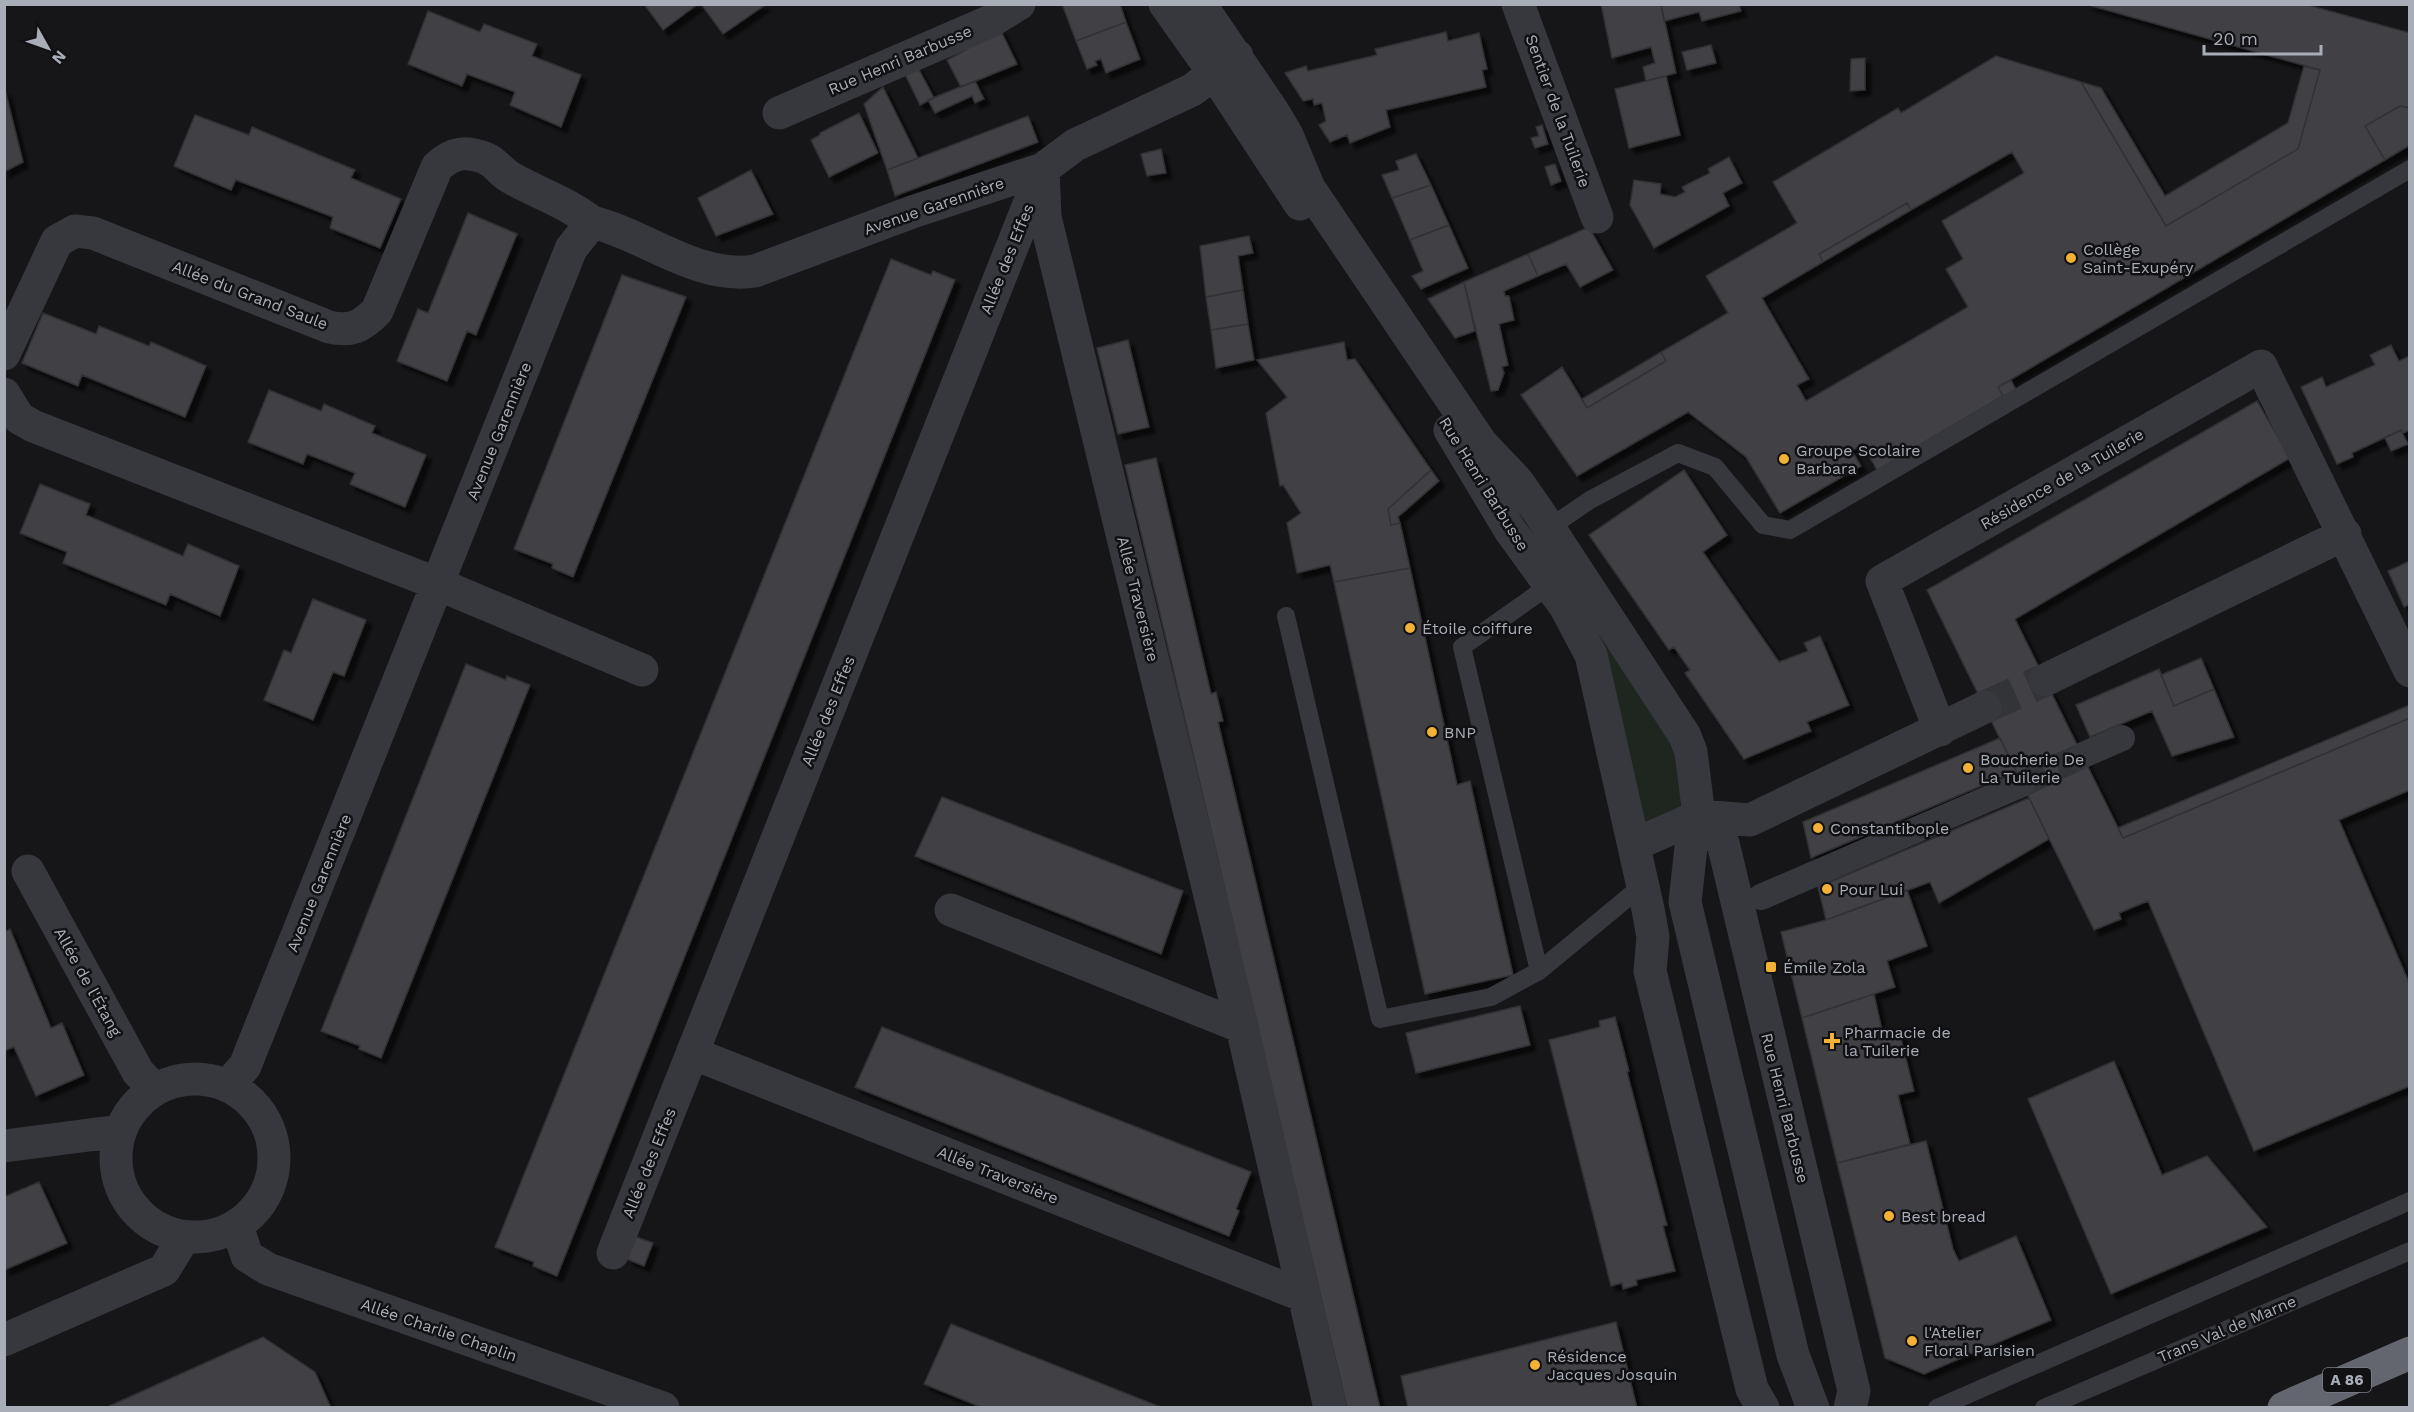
<svg xmlns="http://www.w3.org/2000/svg" width="2414" height="1412" viewBox="0 0 2414 1412" font-family="'Work Sans',sans-serif">
  <style>
    .green { fill: #1e261f }
    .building { fill: #404145; stroke: #303034; stroke-width: 1.5; fill-rule: evenodd; filter: url(#shadow) }
    .lines { fill: none; stroke-linecap: round; stroke-linejoin: round }
    .pedestrian-tunnel { stroke: #333438; stroke-width: 26; stroke-dasharray: 26 13; stroke-linecap: butt }
    .minor-tunnel { stroke: #333438; stroke-width: 33; stroke-dasharray: 33 16; stroke-linecap: butt }
    .service { stroke: #37383d; stroke-width: 18 }
    .pedestrian { stroke: #37383d; stroke-width: 26 }
    .minor { stroke: #37383d; stroke-width: 33 }
    .motorway { stroke: #63666e; stroke-width: 33 }
    .poi-dot { fill: #f2b134; stroke: #111113; stroke-width: 2 }
    .labels { text-anchor: middle; dominant-baseline: central; stroke-width: 5; stroke-linejoin: round; paint-order: stroke }
    .shield { fill: #111113; stroke: #7b7e86; stroke-width: 1.5 }
    .shield-label { font-size: 15px; font-weight: bold; fill: #a8adb8 }
    .street-label { font-size: 16px; fill: #a8adb8; stroke: #111113 }
    .poi-label { font-size: 16px; fill: #a8adb8; stroke: #111113; text-anchor: start }
  </style>
  <defs>
    <filter id="shadow"><feDropShadow dx="5.5" dy="5.5" stdDeviation="1.5" flood-color="#0009"/></filter>
  </defs>
  <rect width="100%" height="100%" fill="#161618"/>
  <path class="green" d="M 1602,638 L 1678,752 L 1681,811 L 1644,824 L 1599,642 Z"/>
  <path class="building" d="M 644,4 L 698,4 L 663,30 Z
    M 701,4 L 765,4 L 765,5 L 723,34 Z
    M 1062,4 L 1120,4 L 1126,22 L 1076,41 Z
    M 1601,4 L 1661,4 L 1676,73 L 1646,81 L 1643,67 L 1655,63 L 1651,47 L 1612,58 Z
    M 1661,4 L 1739,4 L 1741,11 L 1702,21 L 1699,12 L 1664,21 Z
    M 2085,4 L 2304,4 L 2410,33 L 2410,108 L 2400,106 L 2365,126 L 2385,160 L 1998,387 L 2003,396 L 1877,470 L 1862,444 L 1852,451 L 1861,466 L 1780,513 L 1746,457 L 1688,412 L 1577,476 L 1521,395 L 1562,367 L 1587,408 L 1666,361 L 1661,352 L 1728,313 L 1706,276 L 1797,223 L 1773,182 L 1898,108 L 1901,113 L 1996,56 L 2081,82 L 2166,226 L 2298,149 L 2320,70 ZM 2012,152 L 2024,173 L 1942,221 L 1963,259 L 1946,269 L 1968,307 L 1806,401 L 1797,385 L 1809,379 L 1762,298 L 1823,262 L 1819,254 L 1907,203 L 1911,210 Z
    M 428,11 L 480,32 L 484,24 L 537,44 L 532,56 L 581,75 L 561,127 L 510,105 L 515,92 L 467,74 L 462,86 L 408,64 Z
    M 1126,22 L 1140,59 L 1106,73 L 1101,59 L 1095,61 L 1097,65 L 1087,69 L 1076,41 Z
    M 1000,29 L 1017,64 L 961,87 L 947,60 L 966,50 L 964,47 Z
    M 1446,32 L 1448,41 L 1479,33 L 1487,69 L 1482,70 L 1486,87 L 1386,110 L 1390,127 L 1350,143 L 1347,135 L 1330,142 L 1319,125 L 1326,121 L 1322,103 L 1314,105 L 1313,99 L 1303,101 L 1285,73 L 1306,66 L 1308,71 L 1377,55 L 1375,49 Z
    M 1711,45 L 1716,63 L 1687,70 L 1682,52 Z
    M 1865,58 L 1865,90 L 1850,91 L 1851,59 Z
    M 917,66 L 934,98 L 920,105 L 904,72 Z
    M 2304,66 L 2320,70 L 2298,149 L 2166,226 L 2081,82 L 2101,88 L 2165,196 L 2288,123 Z
    M 1666,76 L 1680,135 L 1629,148 L 1615,89 Z
    M 975,81 L 984,99 L 975,103 L 972,96 L 935,113 L 928,100 Z
    M 883,87 L 918,158 L 887,170 L 864,104 Z
    M 5,90 L 23,162 L 4,172 L 4,90 Z
    M 2400,106 L 2410,108 L 2410,145 L 2385,160 L 2365,126 Z
    M 859,113 L 878,153 L 829,177 L 811,140 L 820,135 L 820,133 Z
    M 195,115 L 249,135 L 252,127 L 355,170 L 351,178 L 401,199 L 380,248 L 330,228 L 333,217 L 236,180 L 231,190 L 174,166 Z
    M 1028,116 L 1038,142 L 895,196 L 887,170 Z
    M 1542,125 L 1548,144 L 1535,148 L 1531,138 L 1539,136 L 1536,127 Z
    M 1161,149 L 1166,173 L 1147,176 L 1141,154 Z
    M 1416,154 L 1431,185 L 1392,198 L 1382,175 L 1399,170 L 1396,161 Z
    M 1729,157 L 1742,183 L 1723,193 L 1729,206 L 1654,248 L 1630,205 L 1634,180 L 1661,184 L 1660,194 L 1675,197 L 1685,192 L 1682,187 L 1710,173 L 1708,169 Z
    M 1555,164 L 1561,181 L 1551,185 L 1545,167 Z
    M 751,170 L 773,214 L 716,236 L 698,198 Z
    M 1431,185 L 1449,225 L 1410,240 L 1392,198 Z
    M 1907,203 L 1911,210 L 1823,262 L 1819,254 Z
    M 468,213 L 517,234 L 476,335 L 467,331 L 447,381 L 397,361 L 418,309 L 428,313 Z
    M 1449,225 L 1468,268 L 1421,289 L 1412,276 L 1423,271 L 1410,240 Z
    M 1589,227 L 1613,270 L 1580,287 L 1566,264 L 1538,276 L 1528,254 Z
    M 1249,236 L 1253,253 L 1238,256 L 1243,290 L 1206,297 L 1200,246 Z
    M 1528,254 L 1538,276 L 1504,291 L 1505,296 L 1509,296 L 1514,320 L 1499,324 L 1508,365 L 1502,367 L 1504,373 L 1498,390 L 1491,391 L 1464,282 Z
    M 891,259 L 931,275 L 933,271 L 955,280 L 557,1276 L 533,1266 L 534,1262 L 495,1247 Z
    M 622,275 L 686,297 L 573,577 L 552,568 L 553,564 L 514,549 Z
    M 1464,282 L 1475,331 L 1455,338 L 1428,299 Z
    M 1243,290 L 1248,324 L 1211,330 L 1206,297 Z
    M 43,313 L 96,334 L 99,326 L 149,346 L 151,342 L 206,366 L 185,417 L 82,375 L 78,386 L 22,363 Z
    M 1248,324 L 1254,360 L 1216,368 L 1211,330 Z
    M 1128,340 L 1149,427 L 1118,434 L 1097,348 Z
    M 1344,342 L 1347,360 L 1355,359 L 1431,470 L 1388,509 L 1391,525 L 1400,523 L 1410,568 L 1334,582 L 1330,565 L 1297,573 L 1287,523 L 1301,513 L 1283,485 L 1280,486 L 1266,413 L 1287,397 L 1257,360 Z
    M 2391,345 L 2399,361 L 2410,356 L 2410,430 L 2403,433 L 2401,430 L 2352,453 L 2353,457 L 2337,464 L 2301,387 L 2322,377 L 2326,387 L 2375,365 L 2370,355 Z
    M 1661,352 L 1666,361 L 1587,408 L 1582,399 Z
    M 2011,380 L 2016,390 L 2003,396 L 1998,387 Z
    M 269,390 L 321,411 L 324,404 L 375,426 L 372,433 L 426,455 L 405,507 L 350,484 L 355,473 L 307,454 L 303,464 L 248,442 Z
    M 2257,401 L 2290,458 L 2015,619 L 2123,838 L 2410,718 L 2410,790 L 2339,820 L 2410,985 L 2410,1086 L 2254,1151 L 2148,901 L 2119,913 L 2121,919 L 2094,930 L 1927,590 Z
    M 2401,430 L 2408,444 L 2391,451 L 2385,438 Z
    M 1156,458 L 1211,694 L 1216,692 L 1223,721 L 1218,722 L 1380,1408 L 1347,1408 L 1125,465 Z
    M 1431,470 L 1439,481 L 1398,517 L 1400,523 L 1391,525 L 1388,509 Z
    M 1684,470 L 1727,535 L 1703,552 L 1779,662 L 1808,651 L 1804,643 L 1820,636 L 1849,705 L 1807,722 L 1811,731 L 1744,759 L 1685,673 L 1690,670 L 1674,647 L 1669,650 L 1589,535 Z
    M 40,484 L 90,504 L 86,515 L 183,556 L 188,544 L 239,566 L 220,616 L 170,594 L 166,605 L 63,563 L 67,552 L 20,533 Z
    M 2410,561 L 2410,604 L 2404,607 L 2388,571 Z
    M 1410,568 L 1457,785 L 1470,781 L 1513,975 L 1425,994 L 1334,582 Z
    M 313,599 L 366,620 L 344,676 L 333,672 L 313,720 L 264,700 L 284,650 L 291,653 Z
    M 2201,658 L 2214,689 L 2174,706 L 2161,675 Z
    M 466,664 L 506,680 L 507,676 L 530,685 L 381,1058 L 359,1049 L 360,1046 L 321,1031 Z
    M 2159,669 L 2174,706 L 2214,689 L 2234,737 L 2172,756 L 2152,711 L 2090,737 L 2076,705 Z
    M 2410,705 L 2410,718 L 2123,838 L 2118,828 Z
    M 2000,738 L 2016,771 L 1811,858 L 1803,822 Z
    M 942,797 L 1183,891 L 1161,954 L 915,856 Z
    M 2029,798 L 2049,839 L 1939,903 L 1930,882 L 1826,920 L 1818,887 Z
    M 1907,890 L 1927,946 L 1887,961 L 1895,987 L 1802,1018 L 1781,932 L 1826,920 Z
    M 10,929 L 51,1028 L 62,1023 L 84,1075 L 36,1096 L 14,1047 L 4,1051 L 4,932 Z
    M 1874,994 L 1883,1035 L 1899,1031 L 1914,1091 L 1898,1095 L 1910,1144 L 1837,1163 L 1802,1018 Z
    M 1520,1006 L 1530,1045 L 1416,1073 L 1406,1033 Z
    M 1615,1017 L 1629,1071 L 1627,1072 L 1667,1225 L 1663,1226 L 1675,1271 L 1636,1280 L 1637,1285 L 1623,1289 L 1622,1283 L 1611,1286 L 1549,1040 L 1600,1027 L 1599,1021 Z
    M 882,1027 L 1251,1172 L 1236,1209 L 1239,1211 L 1229,1236 L 855,1087 Z
    M 2114,1061 L 2162,1175 L 2207,1156 L 2267,1227 L 2111,1294 L 2028,1099 Z
    M 1926,1141 L 1953,1249 L 1959,1261 L 2016,1236 L 2051,1320 L 1924,1374 L 1885,1358 L 1837,1163 Z
    M 39,1182 L 67,1243 L 4,1270 L 4,1197 Z
    M 636,1237 L 653,1243 L 644,1266 L 627,1259 Z
    M 1616,1322 L 1637,1408 L 1408,1408 L 1401,1376 Z
    M 951,1324 L 1163,1408 L 983,1408 L 924,1384 Z
    M 263,1337 L 315,1372 L 331,1408 L 105,1408 Z"/>
  <g class="lines">
    <path class="pedestrian-tunnel" d="M 2022,784 L 2081,756"/>
    <path class="minor-tunnel" d="M 1985,707 L 2045,680"/>
    <path class="service" d="M 1549,528 L 1590,500 L 1678,453 L 1715,467 L 1763,525 L 1790,530 L 2410,169
      M 1550,585 L 1462,647 L 1539,971 L 1643,885
      M 1286,616 L 1380,1019 L 1491,997 L 1539,971
      M 1937,1408 L 2410,1201
      M 2044,1408 L 2410,1251"/>
    <path class="pedestrian" d="M 2081,756 L 2122,738
      M 1761,897 L 2022,784"/>
    <path class="minor" d="M 1165,4 L 1214,73 L 1300,204
      M 1200,4 L 1272,110 L 1287,135 L 1309,188 L 1481,443 L 1517,481 L 1538,511 L 1685,736 L 1691,752 L 1699,816 L 1691,847 L 1685,902 L 1793,1355 L 1813,1408
      M 1518,4 L 1597,217
      M 779,113 L 991,21 L 1019,4
      M 1043,169 L 1045,217 L 1242,1027 L 1330,1408
      M 4,354 L 57,241 L 75,231 L 93,233 L 329,327 C 351,332 361,327 377,311 L 437,167 C 448,157 459,151 475,155 C 498,160 497,171 513,179 C 540,194 568,203 592,222
      M 4,394 L 19,418 L 33,426 L 438,584 L 642,670
      M 1450,430 L 1510,530 L 1565,606 L 1591,655 L 1648,909 L 1653,937 L 1650,971 L 1752,1389 L 1763,1408
      M 2045,680 L 2345,534
      M 1940,730 L 1882,581 L 2261,366 L 2410,671
      M 1699,816 L 1723,843 L 1854,1391 L 1850,1408
      M 1634,845 L 1699,816 L 1750,820 L 1985,707
      M 28,871 L 138,1072 L 154,1089
      M 951,910 L 1242,1027
      M 692,1053 L 1304,1296
      M116 1158a79 79 0 1 1 158 0a79 79 0 1 1-158 0Z
      M 228,1085 L 245,1066 L 571,249 L 592,222 C 646,235 697,280 755,271 L 912,212 L 1043,169 L 1075,145 L 1192,90 L 1237,56
      M 4,1146 L 120,1131
      M 237,1226 L 247,1256 L 268,1269 L 663,1408
      M 613,1253 L 1039,179
      M 4,1340 L 164,1270 L 184,1237"/>
    <path class="motorway" d="M 2284,1408 L 2410,1353"/>
  </g>
  <g class="poi-dot">
    <circle cx="2071" cy="258" r="6"/>
    <circle cx="1784" cy="459" r="6"/>
    <circle cx="1410" cy="628" r="6"/>
    <circle cx="1432" cy="732" r="6"/>
    <circle cx="1968" cy="768" r="6"/>
    <circle cx="1818" cy="828" r="6"/>
    <circle cx="1827" cy="889" r="6"/>
    <rect x="1765" y="961" width="12" height="12" rx="3"/>
    <path d="M1829 1032h6v6h6v6h-6v6h-6v-6h-6v-6h6z"/>
    <circle cx="1889" cy="1216" r="6"/>
    <circle cx="1912" cy="1341" r="6"/>
    <circle cx="1535" cy="1365" r="6"/>
  </g>
  <g class="labels">
    <rect class="shield" x="2323" y="1368" width="48" height="24" rx="4.5"/>
    <g class="shield-label">
      <text x="2347" y="1380">A 86</text>
    </g>
    <g class="street-label">
      <text transform="translate(900 60) rotate(-23)">Rue Henri Barbusse</text>
      <text transform="translate(1558 111) rotate(70)">Sentier de la Tuilerie</text>
      <text transform="translate(934 206) rotate(-19)">Avenue Garennière</text>
      <text transform="translate(1007 259) rotate(-68)">Allée des Effes</text>
      <text transform="translate(250 295) rotate(21)">Allée du Grand Saule</text>
      <text transform="translate(499 431) rotate(-68)">Avenue Garennière</text>
      <text transform="translate(2062 479) rotate(-30)">Résidence de la Tuilerie</text>
      <text transform="translate(1484 484) rotate(58)">Rue Henri Barbusse</text>
      <text transform="translate(1138 599) rotate(76)">Allée Traversière</text>
      <text transform="translate(828 711) rotate(-68)">Allée des Effes</text>
      <text transform="translate(319 883) rotate(-68)">Avenue Garennière</text>
      <text transform="translate(88 982) rotate(61)">Allée de l'Étang</text>
      <text transform="translate(1785 1108) rotate(76)">Rue Henri Barbusse</text>
      <text transform="translate(649 1163) rotate(-68)">Allée des Effes</text>
      <text transform="translate(998 1175) rotate(22)">Allée Traversière</text>
      <text transform="translate(2227 1329) rotate(-23)">Trans Val de Marne</text>
      <text transform="translate(439 1330) rotate(19)">Allée Charlie Chaplin</text>
    </g>
    <g class="poi-label">
      <text x="2083" y="249">Collège<tspan x="2083" dy="18">Saint-Exupéry</tspan></text>
      <text x="1796" y="450">Groupe Scolaire<tspan x="1796" dy="18">Barbara</tspan></text>
      <text x="1422" y="628">Étoile coiffure</text>
      <text x="1444" y="732">BNP</text>
      <text x="1980" y="759">Boucherie De<tspan x="1980" dy="18">La Tuilerie</tspan></text>
      <text x="1830" y="828">Constantibople</text>
      <text x="1839" y="889">Pour Lui</text>
      <text x="1783" y="967">Émile Zola</text>
      <text x="1844" y="1032">Pharmacie de<tspan x="1844" dy="18">la Tuilerie</tspan></text>
      <text x="1901" y="1216">Best bread</text>
      <text x="1924" y="1332">l'Atelier<tspan x="1924" dy="18">Floral Parisien</tspan></text>
      <text x="1547" y="1356">Résidence<tspan x="1547" dy="18">Jacques Josquin</tspan></text>
    </g>
  </g>
  <rect width="2414" height="1412" fill="none" stroke="#a8adb8" stroke-width="12"/>
  <g transform="translate(48 48) rotate(130)" stroke="#111113" stroke-width="4.5" paint-order="stroke">
  <path d="M0-4.5L10 22L0 15L-10 22Z" fill="#a8adb8"/>
  <text y="-9" font-size="16" font-weight="bold" text-anchor="middle" fill="#a8adb8">N</text>
  </g>
  <path d="M2204 45v9h117v-9" fill="none" stroke="#a8adb8" stroke-width="3"/>
  <text x="2213" y="45" font-size="18" fill="#a8adb8" stroke="#111113" stroke-width="4.5" paint-order="stroke">20 m</text>
</svg>
